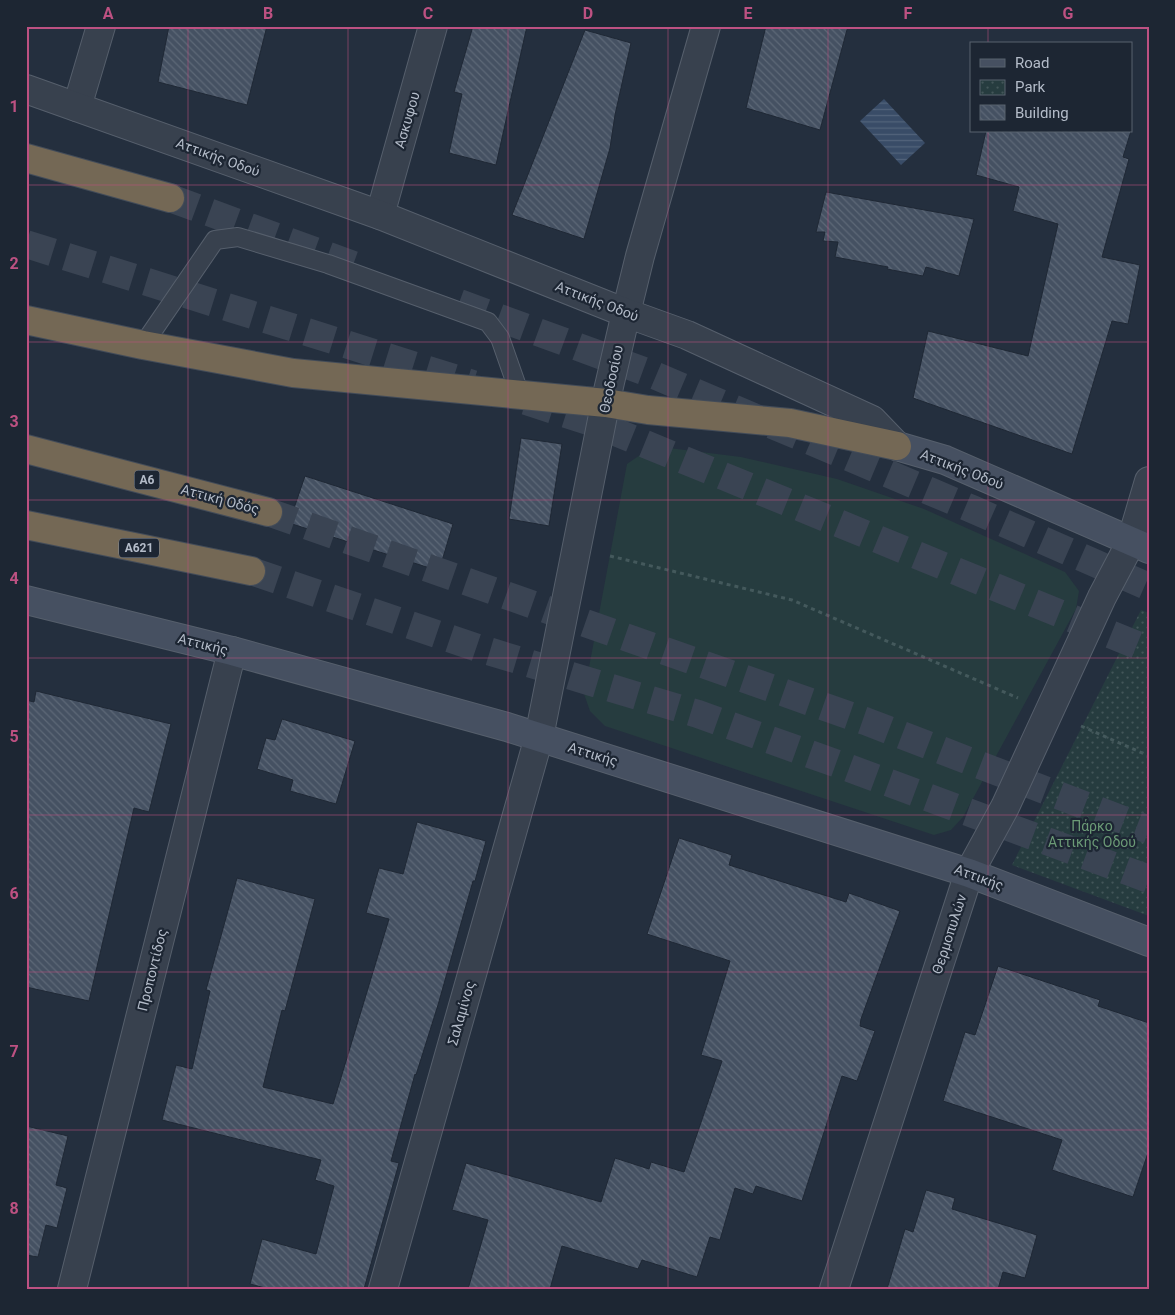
<svg xmlns="http://www.w3.org/2000/svg" width="1175" height="1315" viewBox="0 0 1175 1315" font-family="Roboto,sans-serif">
  <style>
    .grass { fill: #263c3f }
    .park { fill: url(#park-dots) }
    .water { fill: url(#water-rules) }
    .building { fill: url(#building-back-hatch); stroke: #1f2835 }
    .lines { fill: none; stroke-linecap: round; stroke-linejoin: round }
    .motorway-tunnel { stroke: #3a4453; stroke-width: 28; stroke-dasharray: 28 14; stroke-linecap: butt }
    .service-casing { stroke: #565f6c; stroke-width: 20 }
    .minor-casing { stroke: #565f6c; stroke-width: 30 }
    .tertiary-casing { stroke: #565f6c; stroke-width: 30 }
    .secondary-casing { stroke: #565f6c; stroke-width: 30 }
    .motorway-casing { stroke: #434c59; stroke-width: 30 }
    .path { stroke: #44595c; stroke-width: 3; stroke-dasharray: 4 4; stroke-linecap: butt }
    .service { stroke: #38414e; stroke-width: 18 }
    .minor { stroke: #38414e; stroke-width: 28 }
    .tertiary { stroke: #38414e; stroke-width: 28 }
    .secondary { stroke: #465061; stroke-width: 28 }
    .motorway { stroke: #746855; stroke-width: 28 }
    .grid { fill: none; stroke: #bd5182; stroke-width: 1; stroke-opacity: 0.55 }
    .labels { text-anchor: middle; dominant-baseline: central; stroke-width: 4.5; stroke-linejoin: round; paint-order: stroke }
    .shield { fill: #1d2633; stroke: #878f9c; stroke-width: 1 }
    .shield-label { font-size: 12px; font-weight: bold; fill: #b4bcc9 }
    .street-label { font-size: 14px; fill: #b4bcc9; stroke: #1d2633 }
    .park-label { font-size: 14px; fill: #6b9a76; stroke: #1d2633 }
    .neatline { fill: none; stroke: #bd5182; stroke-width: 2 }
    .grid-label { font-size: 16px; text-anchor: middle; font-weight: bold; fill: #bd5182 }
  </style>
  <defs>
    <pattern id="park-dots" width="8" height="8" patternUnits="userSpaceOnUse" patternTransform="scale(1.25)"><rect width="8" height="8" fill="#263c3f"/><path d="M2 2h.1M6 6h.1" fill="none" stroke="#435659" stroke-width="1.8" stroke-linecap="round"/></pattern>
    <pattern id="water-rules" width="6" height="5" patternUnits="userSpaceOnUse" patternTransform="scale(1.25)"><rect width="6" height="5" fill="#394c67"/><path d="M0 2.5h6" fill="none" stroke="#53647b"/></pattern>
    <pattern id="building-back-hatch" width="6" height="6" patternUnits="userSpaceOnUse" patternTransform="scale(1.25)"><rect width="6" height="6" fill="#455162"/><path d="M-1 5l2 2M0 0l6 6M5-1l2 2" fill="none" stroke="#5d6877"/></pattern>
  </defs>
  <rect width="100%" height="100%" fill="#242f3e"/>
  <path class="grass" d="M 653,446 L 741,457 L 837,479 L 924,509 L 1065,572 L 1079,591 L 1076,609 L 963,817 L 951,830 L 934,835 L 605,726 L 590,711 L 584,694 L 627,464 Z"/>
  <path class="park" d="M 1141,610 L 1149,613 L 1149,916 L 1012,865 Z"/>
  <path class="water" d="M 884,99 L 925,143 L 901,165 L 860,121 Z"/>
  <path class="building" d="M 169,26 L 267,26 L 247,105 L 158,82 Z
    M 473,26 L 527,26 L 496,165 L 449,153 L 462,94 L 454,92 Z
    M 766,26 L 848,26 L 820,130 L 746,108 Z
    M 585,30 L 631,43 L 615,115 L 610,148 L 584,239 L 512,215 Z
    M 986,131 L 1131,131 L 1123,157 L 1129,159 L 1102,257 L 1140,265 L 1128,324 L 1112,321 L 1072,454 L 913,398 L 928,331 L 1028,356 L 1058,224 L 1013,211 L 1019,187 L 976,175 Z
    M 826,192 L 974,219 L 959,276 L 926,267 L 923,276 L 887,269 L 888,267 L 835,257 L 838,242 L 823,241 L 825,232 L 816,232 Z
    M 521,438 L 562,444 L 549,526 L 509,519 Z
    M 305,476 L 453,524 L 439,571 L 289,523 Z
    M 36,691 L 171,724 L 149,812 L 134,808 L 89,1001 L 26,987 L 26,700 L 34,702 Z
    M 282,719 L 355,741 L 336,804 L 290,791 L 293,780 L 257,769 L 266,738 L 275,740 Z
    M 417,822 L 486,841 L 475,881 L 473,881 L 438,1005 L 416,1075 L 415,1074 L 391,1161 L 399,1163 L 364,1289 L 269,1289 L 250,1284 L 262,1239 L 316,1254 L 334,1186 L 315,1180 L 321,1160 L 162,1120 L 176,1065 L 192,1069 L 210,991 L 206,990 L 237,878 L 315,899 L 285,1011 L 282,1010 L 263,1087 L 333,1104 L 389,919 L 366,913 L 379,868 L 403,874 Z
    M 679,838 L 732,855 L 729,865 L 846,902 L 849,893 L 900,911 L 861,1019 L 860,1026 L 875,1031 L 857,1081 L 842,1076 L 802,1201 L 756,1186 L 753,1194 L 735,1188 L 720,1240 L 710,1237 L 697,1277 L 642,1260 L 638,1269 L 562,1246 L 550,1289 L 468,1289 L 488,1220 L 452,1210 L 466,1163 L 601,1202 L 615,1158 L 649,1169 L 651,1162 L 684,1172 L 722,1061 L 701,1055 L 730,961 L 647,934 Z
    M 998,966 L 1100,1000 L 1098,1006 L 1149,1023 L 1149,1150 L 1133,1197 L 1052,1170 L 1062,1140 L 943,1101 L 965,1032 L 975,1035 Z
    M 26,1126 L 68,1136 L 56,1185 L 67,1188 L 57,1228 L 46,1225 L 38,1257 L 26,1255 Z
    M 926,1190 L 955,1198 L 952,1209 L 1037,1235 L 1025,1278 L 1003,1272 L 998,1289 L 887,1289 L 905,1229 L 913,1232 Z"/>
  <g class="lines">
    <path class="motorway-tunnel" d="M 170,198 L 353,265
      M 26,244 L 473,384
      M 459,303 L 649,373 L 972,509 L 1149,587
      M 526,401 L 591,422 L 1149,650
      M 268,512 L 865,721 L 1149,830
      M 251,571 L 478,648 L 698,714 L 846,767 L 1149,879"/>
    <g class="service-casing">
      <path id="service" d="M 143,345 L 215,240 L 238,237 L 328,264 L 488,322 L 500,338 L 520,395"/>
    </g>
    <g class="minor-casing">
      <path id="minor" d="M 77,107 L 101,26
        M 380,215 L 433,26
        M 626,313 L 640,256 L 706,26
        M 1131,542 L 1149,481
        M 72,1289 L 232,651
        M 383,1289 L 539,737"/>
    </g>
    <g class="tertiary-casing">
      <path id="tertiary" d="M 26,89 L 380,215 L 626,313 L 687,335 L 872,420 L 897,446
        M 539,737 L 607,395 L 626,313
        M 834,1289 L 969,873 L 1005,807 L 1102,597 L 1131,542"/>
    </g>
    <g class="secondary-casing">
      <path id="secondary" d="M 897,446 L 945,460 L 1149,549
        M 26,600 L 232,651 L 507,727 L 969,873 L 1149,942"/>
    </g>
    <g class="motorway-casing">
      <path id="motorway" d="M 26,158 L 170,198
        M 26,320 L 143,345 L 293,373 L 606,403 L 648,410 L 790,423 L 897,446
        M 26,449 L 268,512
        M 26,525 L 251,571"/>
    </g>
    <path class="path" d="M 610,556 L 792,600 L 1018,698
      M 1081,726 L 1149,756"/>
    <use href="#service" class="service"/>
    <use href="#minor" class="minor"/>
    <use href="#tertiary" class="tertiary"/>
    <use href="#secondary" class="secondary"/>
    <use href="#motorway" class="motorway"/>
  </g>
  <path class="grid" d="M 188,26 L 188,1289M 348,26 L 348,1289M 508,26 L 508,1289M 668,26 L 668,1289M 828,26 L 828,1289M 988,26 L 988,44M 988,131 L 988,1289M 26,185 L 1149,185M 26,342 L 1149,342M 26,500 L 1149,500M 26,658 L 1149,658M 26,815 L 1149,815M 26,972 L 1149,972M 26,1130 L 1149,1130"/>
  <g class="labels">
    <g class="shield">
      <rect x="134.5" y="470.5" width="25" height="19" rx="4"/>
      <rect x="119" y="538.5" width="40" height="19" rx="4"/>
    </g>
    <g class="shield-label">
      <text x="147" y="480">Α6</text>
      <text x="139" y="548">Α621</text>
    </g>
    <g class="street-label">
      <text transform="translate(407 120) rotate(-74)">Ασκυφου</text>
      <text transform="translate(218 157) rotate(20)">Αττικής Οδού</text>
      <text transform="translate(597 301) rotate(21)">Αττικής Οδού</text>
      <text transform="translate(611 379) rotate(-78)">Θεοδοσίου</text>
      <text transform="translate(962 469) rotate(21)">Αττικής Οδού</text>
      <text transform="translate(220 499) rotate(15)">Αττική Οδός</text>
      <text transform="translate(203 644) rotate(14)">Αττικής</text>
      <text transform="translate(593 754) rotate(17)">Αττικής</text>
      <text transform="translate(979 877) rotate(20)">Αττικής</text>
      <text transform="translate(949 934) rotate(-72)">Θερμοπυλών</text>
      <text transform="translate(152 970) rotate(-76)">Προποντίδος</text>
      <text transform="translate(461 1013) rotate(-74)">Σαλαμίνος</text>
    </g>
    <g class="park-label">
      <text x="1092" y="826">Πάρκο<tspan x="1092" dy="16">Αττικής Οδού</tspan></text>
    </g>
  </g>
  <rect width="1175" height="1315" fill="none" stroke="#1d2633" stroke-width="55"/>
  <rect x="970" y="42" width="162" height="90" fill="#1d2633" stroke="#59626f"/>
  <rect x="980" y="59" width="25" height="8" fill="#465061" stroke="#59626f"/>
  <text x="1015" y="68" font-size="15" fill="#b4bcc9">Road</text>
  <rect x="980" y="80" width="25" height="15" fill="url(#park-dots)" stroke="#59626f"/>
  <text x="1015" y="92" font-size="15" fill="#b4bcc9">Park</text>
  <rect x="980" y="105" width="25" height="15" fill="url(#building-back-hatch)" stroke="#59626f"/>
  <text x="1015" y="118" font-size="15" fill="#b4bcc9">Building</text>
  <rect x="28" y="28" width="1120" height="1260" class="neatline"/>
  <g class="grid-label">
    <text x="108" y="19">A</text>
    <text x="268" y="19">B</text>
    <text x="428" y="19">C</text>
    <text x="588" y="19">D</text>
    <text x="748" y="19">E</text>
    <text x="908" y="19">F</text>
    <text x="1068" y="19">G</text>
    <text x="14" y="112">1</text>
    <text x="14" y="269">2</text>
    <text x="14" y="427">3</text>
    <text x="14" y="584">4</text>
    <text x="14" y="742">5</text>
    <text x="14" y="899">6</text>
    <text x="14" y="1057">7</text>
    <text x="14" y="1214">8</text>
  </g>
</svg>
